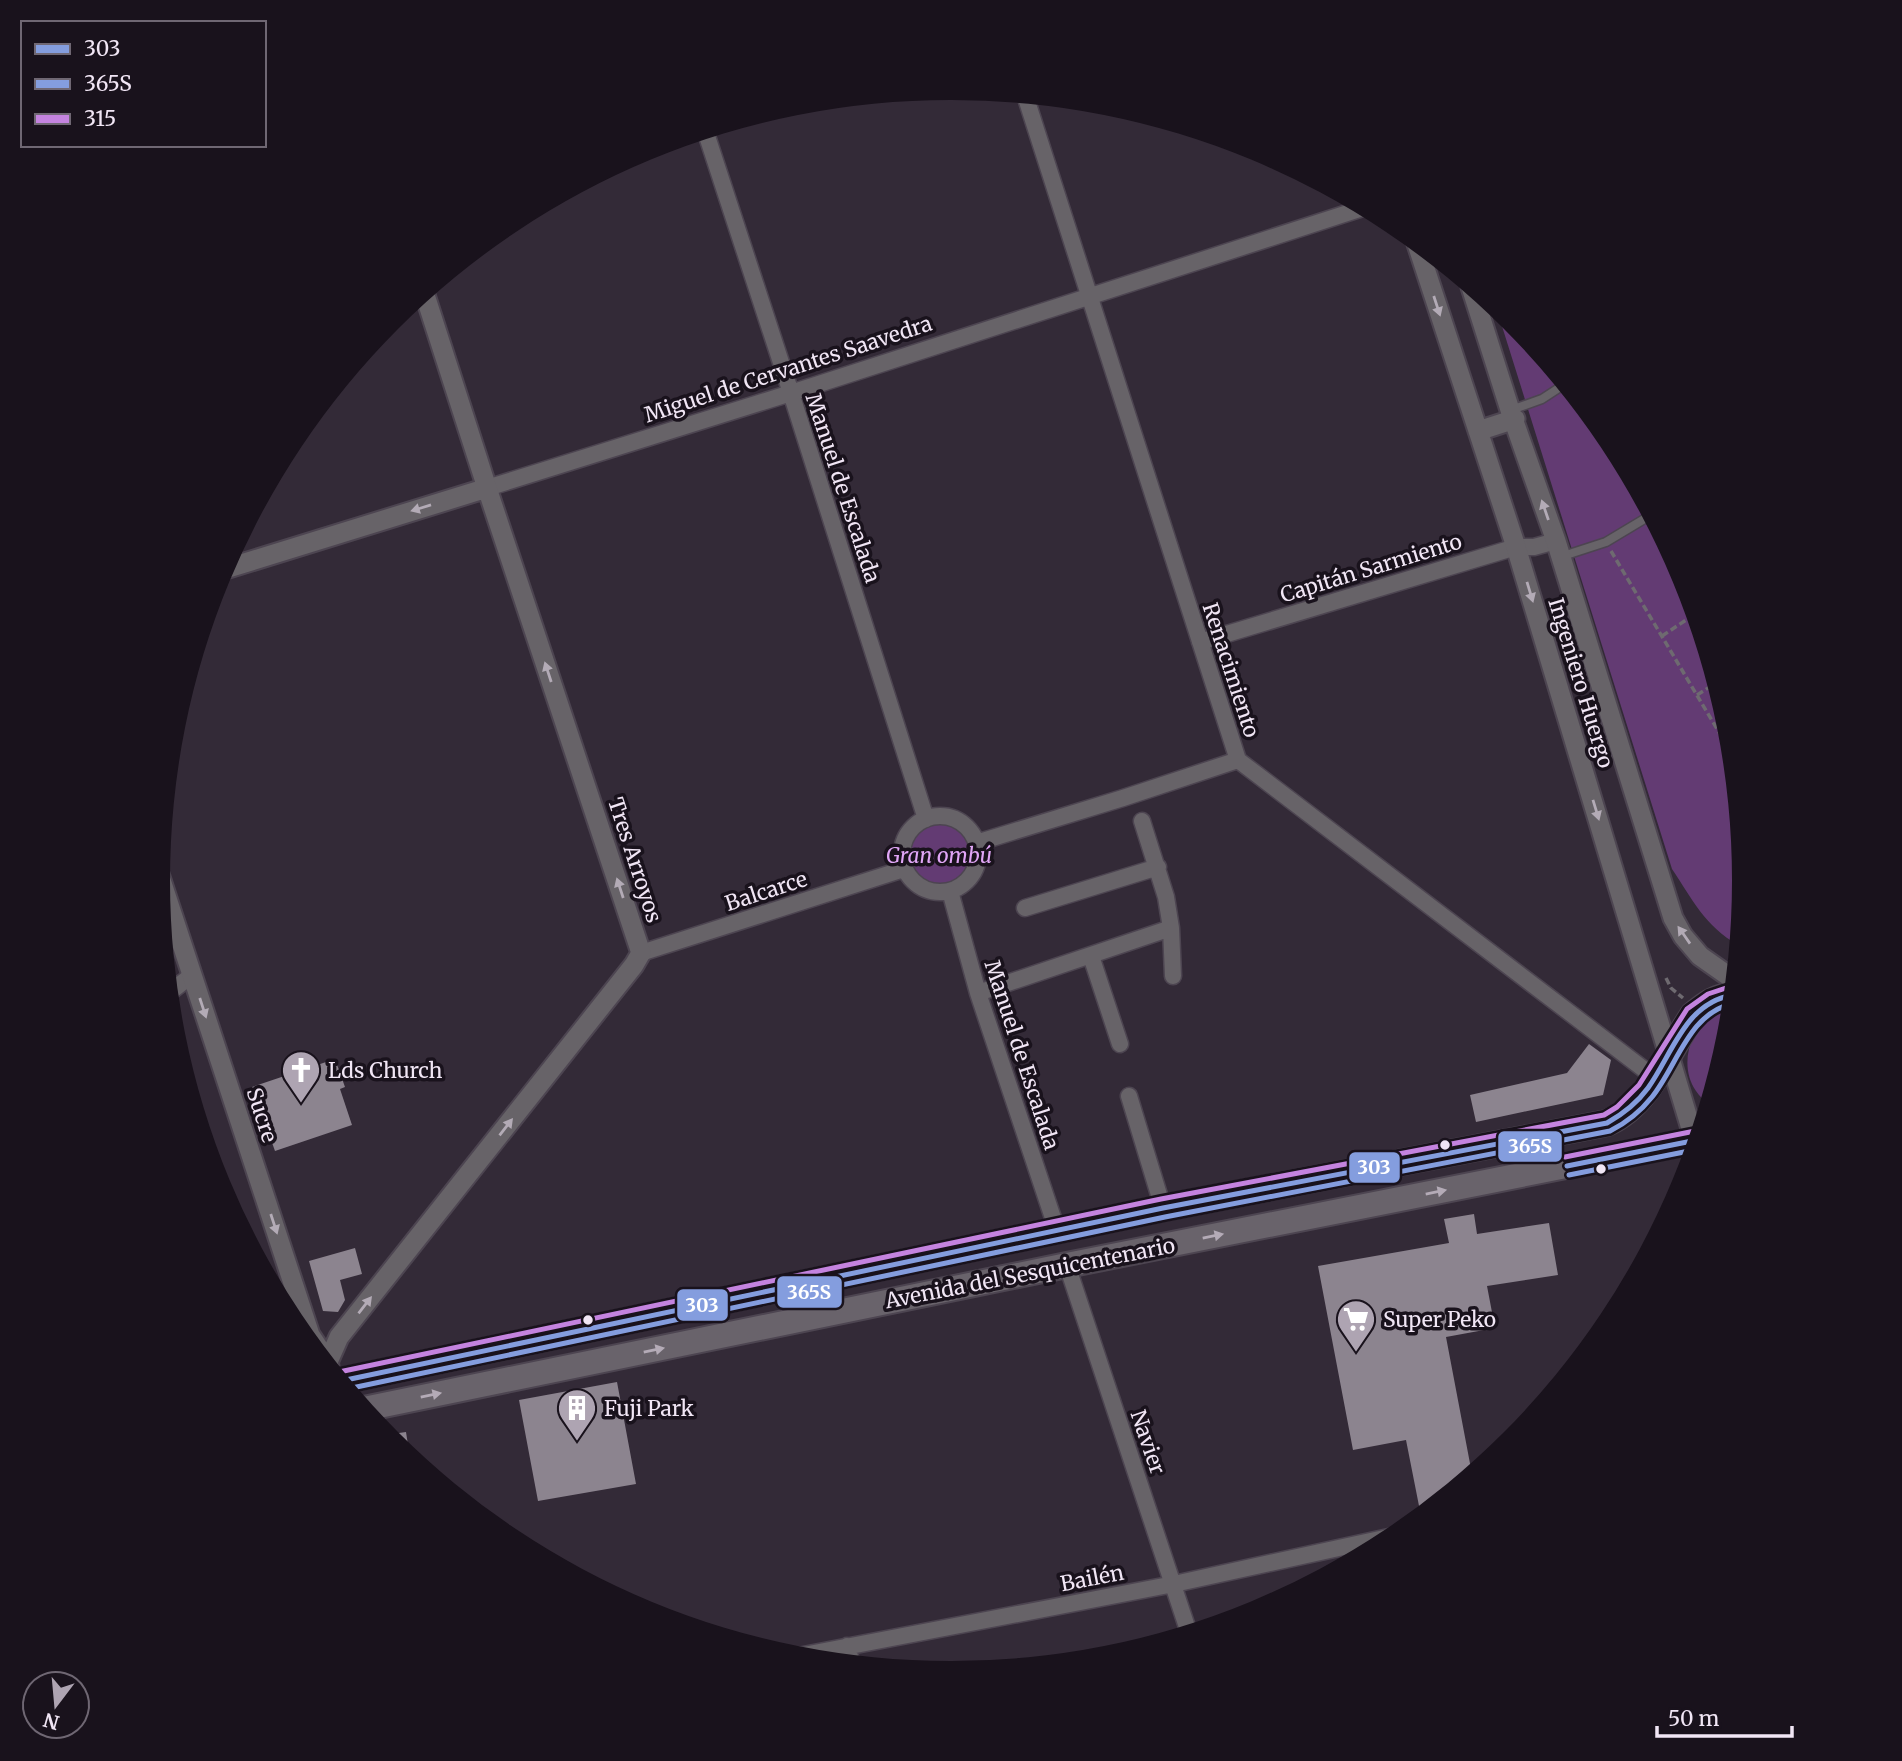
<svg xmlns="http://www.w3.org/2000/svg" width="1902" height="1761" viewBox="0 0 1902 1761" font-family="Merriweather,serif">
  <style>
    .green { fill: #633b73 }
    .building { fill: #8c848f }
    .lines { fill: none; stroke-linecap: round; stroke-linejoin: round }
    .service-casing { stroke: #4d4551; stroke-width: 11 }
    .minor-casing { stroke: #4d4551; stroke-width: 19 }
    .tertiary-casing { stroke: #4d4551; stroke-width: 23 }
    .primary-casing { stroke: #4d4551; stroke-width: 28 }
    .path { stroke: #6e6a70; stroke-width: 3.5; stroke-dasharray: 7 3.5; stroke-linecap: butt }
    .service { stroke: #676368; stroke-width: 8 }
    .minor { stroke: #676368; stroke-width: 16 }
    .tertiary { stroke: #676368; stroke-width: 19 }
    .primary { stroke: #69636b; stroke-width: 24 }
    .bus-1-casing { stroke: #19121c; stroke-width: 10 }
    .bus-2-casing { stroke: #19121c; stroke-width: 10 }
    .bus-3-casing { stroke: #19121c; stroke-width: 10 }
    .bus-1 { stroke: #849dde; stroke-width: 5 }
    .bus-2 { stroke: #849dde; stroke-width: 5 }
    .bus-3 { stroke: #c483df; stroke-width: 5 }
    .oneway { fill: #b3abb6 }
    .oneway2 { fill: #b4abb7 }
    .bus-dot { fill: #f1e6f5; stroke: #19121c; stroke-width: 2.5 }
    .labels { text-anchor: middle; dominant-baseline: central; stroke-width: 7; stroke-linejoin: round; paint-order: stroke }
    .street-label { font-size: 21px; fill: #f1e6f5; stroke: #19121c }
    .park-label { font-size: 21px; font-style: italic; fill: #e1a6f7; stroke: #19121c }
    .poi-label { font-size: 21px; fill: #f1e6f5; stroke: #19121c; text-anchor: start }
    .line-badge { stroke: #19121c; stroke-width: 2.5 }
    .badge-label { font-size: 19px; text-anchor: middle; font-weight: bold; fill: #fff }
  </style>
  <rect width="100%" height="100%" fill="#332a37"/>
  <path class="green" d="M 1496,307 L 1512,320 L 1611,440 L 1684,577 L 1729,726 L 1744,881 L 1738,945 C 1705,926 1692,899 1672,869 Z
    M905 855a33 33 0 1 1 66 0a33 33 0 1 1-66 0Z
    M 1726,1009 L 1731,1009 L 1729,1036 L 1708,1104 C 1704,1100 1699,1096 1696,1091 C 1680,1068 1687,1033 1711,1017 C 1715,1014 1721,1012 1726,1009 Z"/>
  <path class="building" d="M 1589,1044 L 1611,1060 L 1603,1095 L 1476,1122 L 1470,1095 L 1567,1073 Z
    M 335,1059 L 345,1087 L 340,1089 L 352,1125 L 275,1151 L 252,1087 Z
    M 1474,1214 L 1477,1234 L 1549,1223 L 1558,1275 L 1487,1286 L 1495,1328 L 1446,1337 L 1472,1474 L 1421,1516 L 1406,1440 L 1353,1450 L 1318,1266 L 1449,1243 L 1444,1219 Z
    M 355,1248 L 362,1274 L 340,1280 L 345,1300 L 338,1312 L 323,1311 L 309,1261 Z
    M 617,1382 L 636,1484 L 538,1501 L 519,1400 Z
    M 406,1432 L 410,1458 L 385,1435 Z"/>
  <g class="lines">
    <g class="service-casing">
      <path id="service" d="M 1511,410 L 1542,399 L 1565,384
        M 1560,557 L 1606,542 L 1651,515"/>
    </g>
    <g class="minor-casing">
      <path id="minor" d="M 1025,95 L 1238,760 L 1654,1077
        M 705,130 L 791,393 L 926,819
        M 487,488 L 791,393 L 1366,207
        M 1200,642 L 1516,547 L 1534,547 L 1556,541
        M902 854a38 38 0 1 1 76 0a38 38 0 1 1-76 0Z
        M 976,843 L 1123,798 L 1238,760
        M 950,891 L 978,993 L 1057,1230
        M 1025,908 L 1158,867
        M 1171,928 L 1173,976
        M 641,953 L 904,869
        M 1091,956 L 1120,1044
        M 169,993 L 192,975
        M 978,993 L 1171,928 L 1166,897 L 1142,821
        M 1129,1096 L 1163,1208
        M 1067,1265 L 1189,1633
        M 847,1646 L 852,1664
        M 793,1657 L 1174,1584 L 1398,1535"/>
    </g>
    <g class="tertiary-casing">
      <path id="tertiary" d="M 1416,241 L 1516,547 L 1696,1145
        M 1471,287 L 1510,410 L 1556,541 L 1673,918 L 1683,936 L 1700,956 L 1734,980
        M 1478,431 L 1515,419
        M 222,570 L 487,488
        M 159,874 L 310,1335 L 328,1362 L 329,1366
        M 328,1362 L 339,1337 L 634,965 L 641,953 L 487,488 L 424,292"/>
    </g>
    <g class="primary-casing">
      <path id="primary" d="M 341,1381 L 1163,1208 L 1607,1123 C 1649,1105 1668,1051 1693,1015 C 1706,1004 1716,997 1733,995
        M 364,1409 L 1067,1265 L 1697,1140"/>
    </g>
    <path class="path" d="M 1611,551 L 1732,754
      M 1662,636 L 1695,614
      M 1697,695 L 1716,683
      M 1666,978 L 1671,988 L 1683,998"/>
    <use href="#service" class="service"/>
    <use href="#minor" class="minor"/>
    <use href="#tertiary" class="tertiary"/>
    <use href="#primary" class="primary"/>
    <g class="bus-1-casing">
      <path id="bus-1" d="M 1567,1166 L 1697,1140
        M 341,1381 L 1163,1208 L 1607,1123 C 1623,1114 1637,1103 1648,1088 C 1673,1053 1685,1003 1733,995"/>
    </g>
    <g class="bus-2-casing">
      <path id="bus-2" d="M 1569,1175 L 1694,1150
        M 347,1389 L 1165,1217 L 1610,1131 C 1626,1123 1640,1112 1652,1097 C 1677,1066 1689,1013 1732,1004"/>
    </g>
    <g class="bus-3-casing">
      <path id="bus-3" d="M 1565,1157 L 1695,1131
        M 339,1372 L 1161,1199 L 1604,1115 L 1617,1107 L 1639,1085 L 1687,1009 L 1708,994 L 1732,986"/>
    </g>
    <use href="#bus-1" class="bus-1"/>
    <use href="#bus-2" class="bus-2"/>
    <use href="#bus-3" class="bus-3"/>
  </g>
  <defs><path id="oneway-solid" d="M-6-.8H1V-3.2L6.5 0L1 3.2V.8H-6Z" transform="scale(1.75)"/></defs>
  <g class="oneway">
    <use href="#oneway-solid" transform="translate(1437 306) rotate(72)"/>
    <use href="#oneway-solid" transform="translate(421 508) rotate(163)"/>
    <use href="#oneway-solid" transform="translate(1545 510) rotate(-109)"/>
    <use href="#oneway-solid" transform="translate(1530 592) rotate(73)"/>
    <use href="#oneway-solid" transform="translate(548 672) rotate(-108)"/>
    <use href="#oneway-solid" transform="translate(1596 810) rotate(73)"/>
    <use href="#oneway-solid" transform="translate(620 888) rotate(-108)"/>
    <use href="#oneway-solid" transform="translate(1684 935) rotate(-125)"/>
    <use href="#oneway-solid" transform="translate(203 1008) rotate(72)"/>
    <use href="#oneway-solid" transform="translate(506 1127) rotate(-52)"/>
    <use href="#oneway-solid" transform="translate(274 1224) rotate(72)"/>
    <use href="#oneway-solid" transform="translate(365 1305) rotate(-52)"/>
  </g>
  <g class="oneway2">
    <use href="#oneway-solid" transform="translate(1436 1192) rotate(-11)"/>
    <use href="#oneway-solid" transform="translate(1213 1236) rotate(-11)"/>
    <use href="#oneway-solid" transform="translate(654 1350) rotate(-12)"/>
    <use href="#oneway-solid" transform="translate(431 1395) rotate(-12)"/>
  </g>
  <defs>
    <g id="church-pin" transform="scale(2.0125)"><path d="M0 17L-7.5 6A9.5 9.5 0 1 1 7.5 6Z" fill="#aea4b2" stroke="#19121c"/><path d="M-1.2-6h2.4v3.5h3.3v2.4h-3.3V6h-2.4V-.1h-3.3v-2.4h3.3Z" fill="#fff"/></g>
    <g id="supermarket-pin" transform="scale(2.0125)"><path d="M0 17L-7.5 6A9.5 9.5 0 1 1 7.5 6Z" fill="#aea4b2" stroke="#19121c"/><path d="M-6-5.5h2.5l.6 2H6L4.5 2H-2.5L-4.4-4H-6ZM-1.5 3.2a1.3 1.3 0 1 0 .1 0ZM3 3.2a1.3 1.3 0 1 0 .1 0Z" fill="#fff"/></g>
    <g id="building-pin" transform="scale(2.0125)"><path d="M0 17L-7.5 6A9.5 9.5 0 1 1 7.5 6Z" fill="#aea4b2" stroke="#19121c"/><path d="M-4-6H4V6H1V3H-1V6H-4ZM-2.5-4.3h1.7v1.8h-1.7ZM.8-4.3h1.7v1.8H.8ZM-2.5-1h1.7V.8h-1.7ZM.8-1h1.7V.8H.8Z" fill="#fff"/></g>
  </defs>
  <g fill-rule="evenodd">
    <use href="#church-pin" x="301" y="1070"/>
    <use href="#supermarket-pin" x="1356" y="1319"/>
    <use href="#building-pin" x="577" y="1408"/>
  </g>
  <g class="bus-dot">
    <circle cx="1445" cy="1145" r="6"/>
    <circle cx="1601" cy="1169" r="6"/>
    <circle cx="588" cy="1320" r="6"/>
  </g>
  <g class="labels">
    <g class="street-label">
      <text transform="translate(788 369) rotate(-18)">Miguel de Cervantes Saavedra</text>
      <text transform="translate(843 488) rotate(72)">Manuel de Escalada</text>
      <text transform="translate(1371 568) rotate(-17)">Capitán Sarmiento</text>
      <text transform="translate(1231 670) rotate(72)">Renacimiento</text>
      <text transform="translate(1581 683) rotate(73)">Ingeniero Huergo</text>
      <text transform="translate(635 860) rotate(72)">Tres Arroyos</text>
      <text transform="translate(766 891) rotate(-18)">Balcarce</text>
      <text transform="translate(1022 1055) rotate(72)">Manuel de Escalada</text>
      <text transform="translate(262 1115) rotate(72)">Sucre</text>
      <text transform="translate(1030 1273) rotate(-11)">Avenida del Sesquicentenario</text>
      <text transform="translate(1148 1442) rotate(71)">Navier</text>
      <text transform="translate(1092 1578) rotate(-11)">Bailén</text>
    </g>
    <g class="park-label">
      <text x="939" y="855">Gran ombú</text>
    </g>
    <g class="poi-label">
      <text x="328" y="1070">Lds Church</text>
      <text x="1383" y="1319">Super Peko</text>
      <text x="604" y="1408">Fuji Park</text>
    </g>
  </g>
  <path d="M0 0H1902V1761H0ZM950 100H952A780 780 0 0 1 1732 880V881A780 780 0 0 1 952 1661H950A780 780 0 0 1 170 881V880A780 780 0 0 1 950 100Z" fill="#19121c" fill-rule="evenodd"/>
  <g class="line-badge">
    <rect x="1497" y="1130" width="66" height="33" rx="7" fill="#849dde"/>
    <rect x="1348" y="1151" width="53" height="33" rx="7" fill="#849dde"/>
    <rect x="776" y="1275" width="67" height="34" rx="7" fill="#849dde"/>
    <rect x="676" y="1288" width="53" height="34" rx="7" fill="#849dde"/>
  </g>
  <g class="badge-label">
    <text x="1530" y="1153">365S</text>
    <text x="1374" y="1174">303</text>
    <text x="809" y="1299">365S</text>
    <text x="702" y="1312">303</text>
  </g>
  <rect x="21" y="21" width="245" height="126" fill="#19121c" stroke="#6f6773" stroke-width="2"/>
  <rect x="35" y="44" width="35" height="10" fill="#849dde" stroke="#6f6773" stroke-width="2"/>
  <text x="84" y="56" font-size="21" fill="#f1e6f5">303</text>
  <rect x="35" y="79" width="35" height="10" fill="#849dde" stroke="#6f6773" stroke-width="2"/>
  <text x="84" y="91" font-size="21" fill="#f1e6f5">365S</text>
  <rect x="35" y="114" width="35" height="10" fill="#c483df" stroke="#6f6773" stroke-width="2"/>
  <text x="84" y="126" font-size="21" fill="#f1e6f5">315</text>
  <g transform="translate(56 1705) rotate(196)"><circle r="33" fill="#19121c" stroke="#6f6773" stroke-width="2"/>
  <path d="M0-5L12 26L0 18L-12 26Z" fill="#aea4b2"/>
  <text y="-10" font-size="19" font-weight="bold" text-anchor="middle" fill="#f1e6f5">N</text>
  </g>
  <path d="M1657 1726v10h135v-10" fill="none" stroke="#f1e6f5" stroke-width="3.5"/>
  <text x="1668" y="1726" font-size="21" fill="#f1e6f5" stroke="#19121c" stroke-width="5" paint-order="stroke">50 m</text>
</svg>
